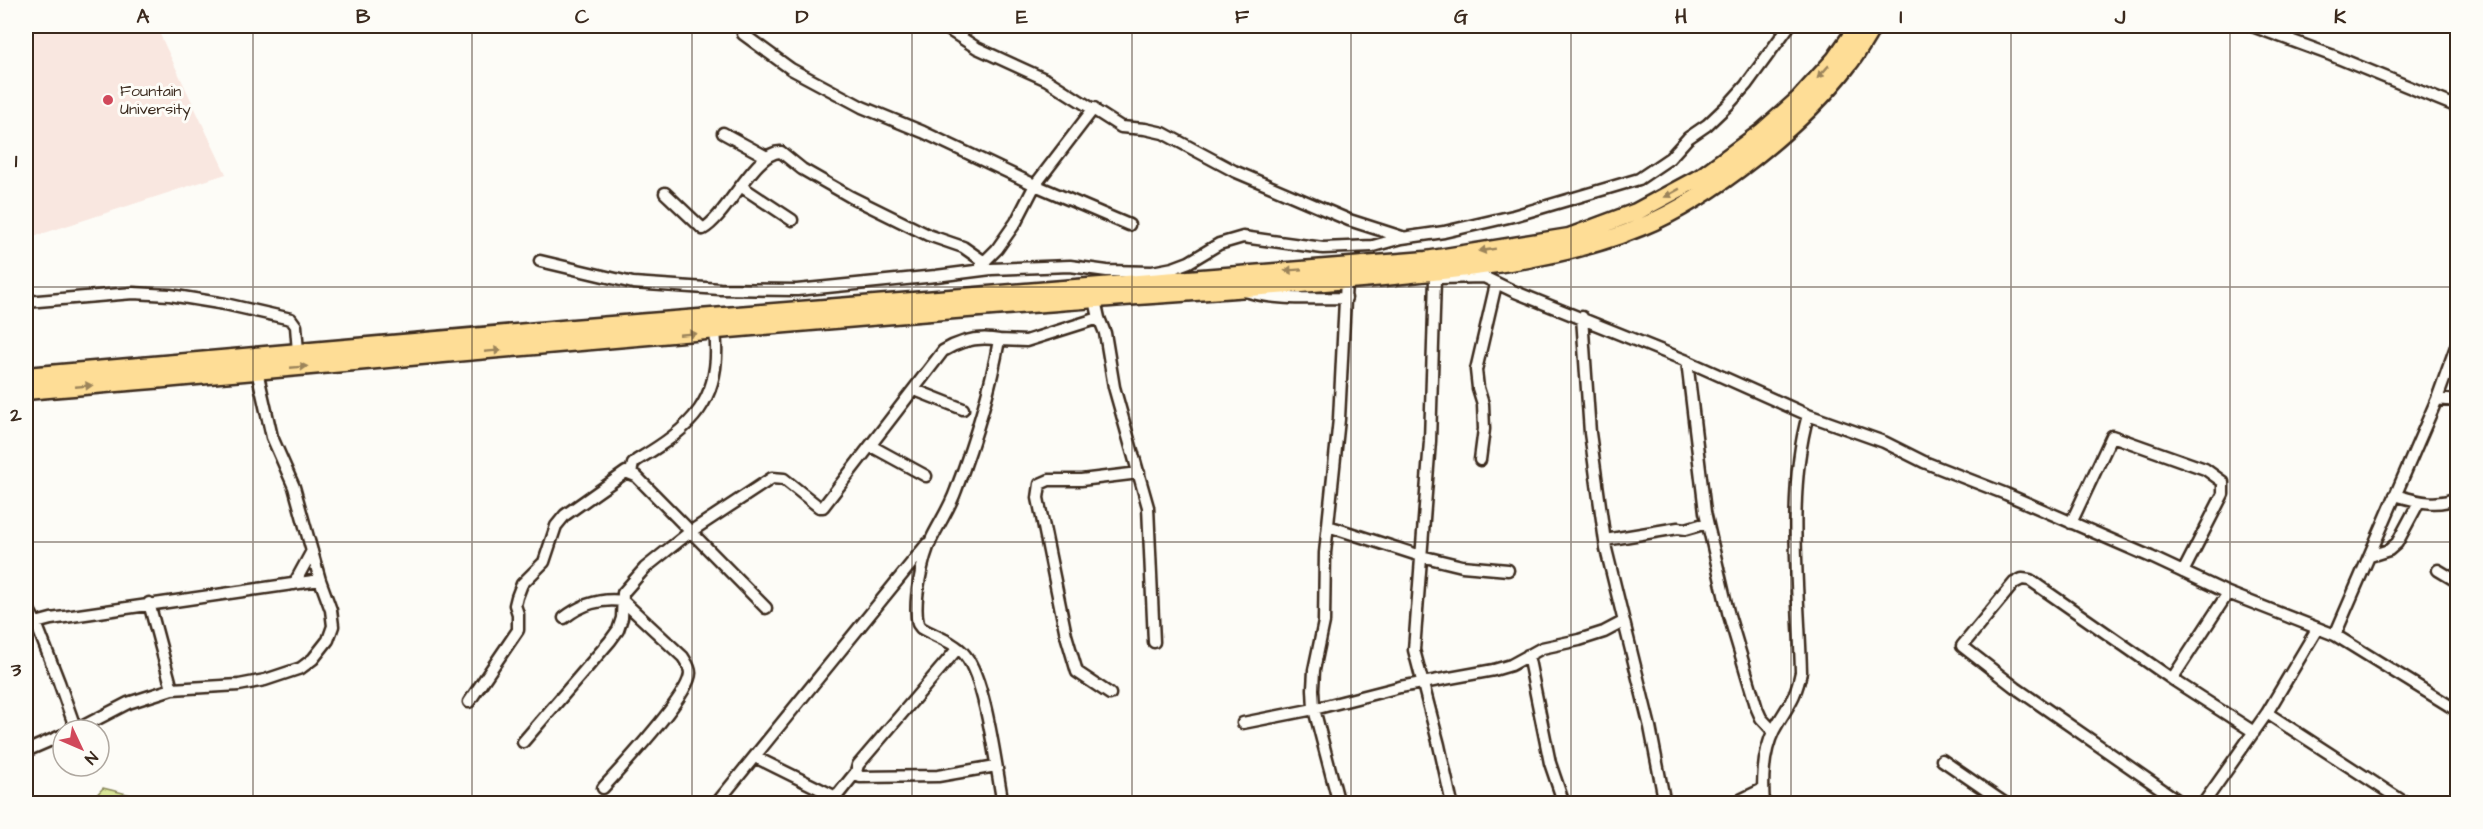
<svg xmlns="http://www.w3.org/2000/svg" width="2483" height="829" viewBox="0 0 2483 829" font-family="'Architects Daughter',sans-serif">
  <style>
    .built { fill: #f9e7e0 }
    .green { fill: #d8e598; stroke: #8a885b; stroke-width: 1.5 }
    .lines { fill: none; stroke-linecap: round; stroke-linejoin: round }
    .minor-casing { stroke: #3b2a1e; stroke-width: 15 }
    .highway-casing { stroke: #3b2a1e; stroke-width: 21 }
    .minor { stroke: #fdfcf7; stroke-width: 10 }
    .highway { stroke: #fedd96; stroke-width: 16 }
    .oneway { fill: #9c845a }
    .grid { fill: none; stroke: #3b2a1e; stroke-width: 1.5; stroke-opacity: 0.55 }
    .poi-dot { fill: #d1495b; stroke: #fdfcf7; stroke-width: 2 }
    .labels { text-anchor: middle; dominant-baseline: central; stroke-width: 6; stroke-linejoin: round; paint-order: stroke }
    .poi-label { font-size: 16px; fill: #3b2a1e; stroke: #fdfcf7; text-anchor: start }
    .neatline { fill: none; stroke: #3b2a1e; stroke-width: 2 }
    .grid-label { font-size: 20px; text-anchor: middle; font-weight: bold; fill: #3b2a1e }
  </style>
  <rect width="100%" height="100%" fill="#fdfcf7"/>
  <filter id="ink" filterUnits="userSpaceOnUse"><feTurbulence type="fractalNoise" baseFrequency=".0167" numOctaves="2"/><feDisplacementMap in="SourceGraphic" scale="12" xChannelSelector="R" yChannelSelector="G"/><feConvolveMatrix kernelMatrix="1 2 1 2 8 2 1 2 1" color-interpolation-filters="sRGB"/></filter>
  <g filter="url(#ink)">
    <path class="built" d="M 26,26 L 156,26 L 226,174 L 26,239 Z"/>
    <path class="green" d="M 103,788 L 163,803 L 89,803 Z"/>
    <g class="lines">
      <g class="minor-casing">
        <path id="minor" d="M 943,26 L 977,48 L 1047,80 L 1121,127 L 1145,129 L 1163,133 L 1234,171 L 1349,220 L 1402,237
          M 2252,26 L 2331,55 L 2458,107
          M 743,34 L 791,69 L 862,107 L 923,132 L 1035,185 L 1129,225
          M 723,133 L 765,156
          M 742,187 L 792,220
          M 665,193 L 703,229 C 727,216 756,150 781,152 L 802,169 L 851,197 L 928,235 L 963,247 L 983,261
          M 540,261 L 633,283 L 720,289 L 797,290 L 936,276 L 991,269 L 1070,266 L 1107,271 L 1152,272 L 1173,268 L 1189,262 L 1219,244 L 1243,237 L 1323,248 L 1373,246 L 1402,238 L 1444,232 L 1513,216 L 1639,179 L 1670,158 L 1688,138 L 1707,125 L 1729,104 L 1746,85 L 1789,26
          M 981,265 L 997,249 L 1016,222 L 1035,185 L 1094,108
          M 1433,272 L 1435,279 L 1430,441 L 1414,650 L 1439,745 L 1452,804
          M 1440,278 L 1484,277 L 1513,291 L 1687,361 L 1808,415 L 1884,442 L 1924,462 L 2006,494 L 2151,557 L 2228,593 L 2335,635 L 2458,711
          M 1245,291 C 1278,301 1312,298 1346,298
          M 1095,300 L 1099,318 L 1105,333 L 1114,387 L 1148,507 L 1154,642
          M 26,302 L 133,293 L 170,295 L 225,304 L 291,319 L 296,326 L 298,352
          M 1582,317 L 1590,433 L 1606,549 L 1650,727 L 1665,804
          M 1687,361 L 1705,512 L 1728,612 L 1757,709 L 1761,718 L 1773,731
          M 915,390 L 963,409
          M 2437,399 L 2458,401
          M 871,446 L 926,476
          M 1480,460 L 1484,429 L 1483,404 L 1478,388 L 1476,370 L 1496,284
          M 631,472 L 633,464 L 637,460 C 691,428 723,400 715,332
          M 2395,495 C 2416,501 2437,508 2458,497
          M 2071,523 L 2112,436 L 2205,469 L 2223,482 L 2223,494 L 2183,572
          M 1328,526 L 1421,556 L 1462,566 L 1508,570
          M 1605,540 L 1678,528 L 1686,529 L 1707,523
          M 2370,556 L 2389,550 L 2397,543 L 2419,502
          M 2438,570 L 2458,582
          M 294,584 L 312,551
          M 149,603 L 172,689
          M 26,605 L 36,623 L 59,682 L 76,730
          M 564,618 C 582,604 600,598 623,601 L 683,657 C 686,662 690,667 690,673 C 690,695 620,769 603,788
          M 26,629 L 36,623 L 51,619 L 320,580
          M 2317,629 L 2267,713 L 2407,804
          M 2335,635 L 2437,399 L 2458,341
          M 958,648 L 858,765 L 856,772 L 860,777 L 938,776 L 996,766
          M 1528,655 L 1550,763 L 1564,804
          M 2172,679 L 2228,593
          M 1110,694 L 1077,672 L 1066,635 L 1038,498 L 1040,484 L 1049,480 L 1081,480 L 1139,473
          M 469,702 L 518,630 L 518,614 L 515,605 L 517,597 L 522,584 L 544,562 L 556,526 L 565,515 L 626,472 L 636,476 L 766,608
          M 1243,723 L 1314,709 L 1400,687 L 1494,670 L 1511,665 L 1542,648 L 1579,640 L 1604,632 L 1623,622
          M 76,730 L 128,703 L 172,689 L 239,685 L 265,680 L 301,668 L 313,659 L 328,640 L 333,626 L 331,610 L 320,580 L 294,487 L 272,437 L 257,371
          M 523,742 L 610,641 L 618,630 L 622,618 L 623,593 L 645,568 L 690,532 L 772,478 L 784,479 L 819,507 L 823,507 L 943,351 C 961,340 979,336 999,340
          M 26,751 L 63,735
          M 755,757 L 836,797 L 856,772
          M 1942,760 L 2006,804
          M 716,804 L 927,544
          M 1003,804 C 996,768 986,680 965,655 C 955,642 934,636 921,628 L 918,624 C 913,602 922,558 932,538 C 940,522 950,507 956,490 C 975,440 990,392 999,340 L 1026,341 L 1099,318
          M 1339,804 L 1314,709 L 1313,689 L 1314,670 L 1324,622 L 1325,553 L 1339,419 L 1346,280
          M 1732,804 L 1763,789
          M 1764,804 C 1762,780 1763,752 1774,730 C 1787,706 1795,701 1801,672 C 1799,591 1786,493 1808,415
          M 2183,804 L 2016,688 L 1962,646 L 2014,583 L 2022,579 L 2030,580 L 2172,679 L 2254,732
          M 2203,804 L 2267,713"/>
      </g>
      <g class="highway-casing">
        <path id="highway" d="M 26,376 L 573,328 L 1426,260 L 1569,237 L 1636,212 L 1701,177 L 1762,132 L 1799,99 L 1835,59 L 1858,26
          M 26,391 C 365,362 705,329 1044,303 C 1161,294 1278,287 1394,276 C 1477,267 1563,260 1641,227 C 1711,198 1801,126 1847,66 C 1857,54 1865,39 1873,26"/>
      </g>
      <use href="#minor" class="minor"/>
      <use href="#highway" class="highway"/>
    </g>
    <defs><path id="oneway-solid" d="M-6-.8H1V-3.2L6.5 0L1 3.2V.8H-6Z" transform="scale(1.5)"/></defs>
    <g class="oneway">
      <use href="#oneway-solid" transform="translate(1823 72) rotate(132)"/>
      <use href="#oneway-solid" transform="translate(1672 193) rotate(151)"/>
      <use href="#oneway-solid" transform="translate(1487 250) rotate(171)"/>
      <use href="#oneway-solid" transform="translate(1293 270) rotate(176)"/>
      <use href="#oneway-solid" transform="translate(688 334) rotate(-5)"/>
      <use href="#oneway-solid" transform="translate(493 351) rotate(-5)"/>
      <use href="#oneway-solid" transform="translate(299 367) rotate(-5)"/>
      <use href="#oneway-solid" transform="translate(84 386) rotate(-5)"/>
    </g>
  </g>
  <path class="grid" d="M 253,26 L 253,804M 472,26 L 472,804M 692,26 L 692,804M 912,26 L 912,804M 1132,26 L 1132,804M 1351,26 L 1351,804M 1571,26 L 1571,804M 1791,26 L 1791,804M 2011,26 L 2011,804M 2230,26 L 2230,804M 26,287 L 2458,287M 26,542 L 2458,542"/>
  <circle class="poi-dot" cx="108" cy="100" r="6"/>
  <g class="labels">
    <g class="poi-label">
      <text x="120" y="91">Fountain<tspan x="120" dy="18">University</tspan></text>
    </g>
  </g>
  <rect width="2483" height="829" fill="none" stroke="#fdfcf7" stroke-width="66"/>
  <g transform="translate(81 748) rotate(134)"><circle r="28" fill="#fdfcf7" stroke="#afa8a0" stroke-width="1.5"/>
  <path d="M0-4.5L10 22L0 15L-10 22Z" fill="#d1495b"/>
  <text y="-9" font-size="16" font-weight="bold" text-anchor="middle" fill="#3b2a1e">N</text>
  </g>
  <rect x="33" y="33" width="2417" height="763" class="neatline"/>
  <g class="grid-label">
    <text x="143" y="23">A</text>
    <text x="363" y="23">B</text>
    <text x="582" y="23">C</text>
    <text x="802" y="23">D</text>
    <text x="1022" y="23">E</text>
    <text x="1242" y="23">F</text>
    <text x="1461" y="23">G</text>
    <text x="1681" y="23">H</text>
    <text x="1901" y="23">I</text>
    <text x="2120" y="23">J</text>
    <text x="2340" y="23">K</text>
    <text x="16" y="167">1</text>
    <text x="16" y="421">2</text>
    <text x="16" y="676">3</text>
  </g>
</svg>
